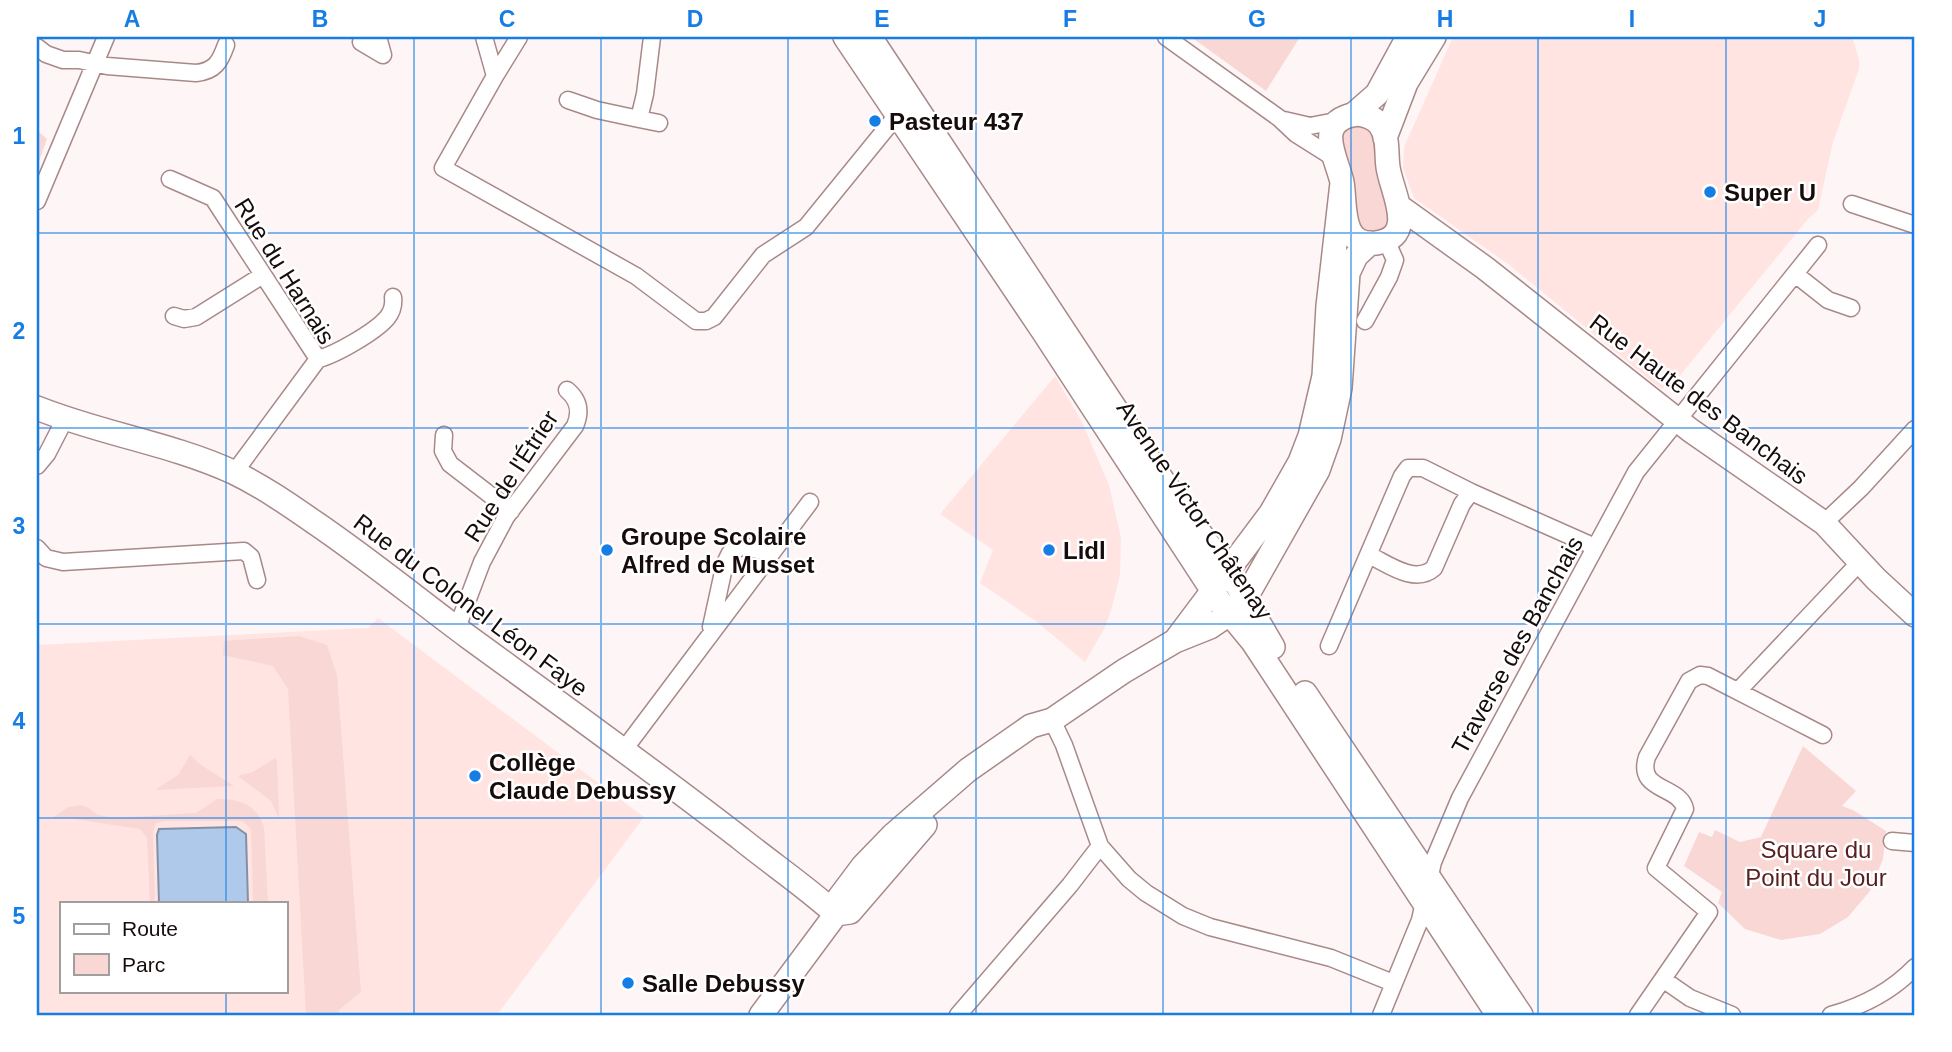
<svg xmlns="http://www.w3.org/2000/svg" width="1952" height="1052" viewBox="0 0 1952 1052" font-family="Helvetica,sans-serif">
  <style>
    .built { fill: #ffe4e2; fill-rule: evenodd }
    .green { fill: #f9d7d5 }
    .water { fill: #afc9ea; stroke: #8190a7; stroke-width: 2 }
    .lines { fill: none; stroke-linecap: round; stroke-linejoin: round }
    .street-casing { stroke: #a98988; stroke-width: 19 }
    .secondary-casing { stroke: #a98988; stroke-width: 26 }
    .street { stroke: #fff; stroke-width: 16 }
    .secondary { stroke: #fff; stroke-width: 23 }
    .grid { fill: none; stroke: #167de5; stroke-width: 2; stroke-opacity: 0.55 }
    .poi-dot { fill: #167de5; stroke: #fff; stroke-width: 2.5 }
    .labels { text-anchor: middle; dominant-baseline: central; stroke-width: 5; stroke-linejoin: round; paint-order: stroke }
    .poi-label { font-size: 24px; font-weight: bold; fill: #170c0c; stroke: #fff; text-anchor: start }
    .street-label { font-size: 24px; fill: #170c0c; stroke: #fff }
    .park-label { font-size: 24px; fill: #581f20; stroke: #fff }
    .neatline { fill: none; stroke: #167de5; stroke-width: 2.5 }
    .grid-label { font-size: 23px; text-anchor: middle; font-weight: bold; fill: #167de5 }
  </style>
  <rect width="100%" height="100%" fill="#fef6f6"/>
  <path class="built" d="M 1453,37 L 1851,37 L 1854,42 L 1859,60 L 1859,69 L 1833,142 L 1818,210 L 1808,219 L 1678,378 L 1661,389 L 1508,264 L 1414,198 L 1403,168 L 1404,147 Z
    M 1055,376 L 1082,422 L 1109,485 L 1121,538 L 1120,575 L 1111,611 L 1104,629 L 1085,662 L 1037,622 L 980,583 L 993,550 L 940,514 Z
    M 378,618 L 644,817 L 497,1015 L 37,1015 L 37,645 L 368,628 ZM 61,903 L 285,903 L 285,991 L 61,991 Z"/>
  <path class="green" d="M 1191,37 L 1300,37 L 1266,91 Z
    M 1353,125 L 1364,125 L 1375,134 L 1391,213 L 1389,225 L 1380,232 L 1368,232 L 1358,223 L 1341,146 L 1344,132 Z
    M 37,130 L 47,139 L 37,167 Z
    M 299,636 L 327,645 L 337,675 L 361,992 L 339,1010 L 339,1015 L 306,1015 L 288,689 L 273,666 L 223,655 L 224,641 Z
    M 1803,746 L 1856,791 L 1842,806 L 1853,810 L 1886,831 L 1883,859 L 1870,891 L 1848,917 L 1820,934 L 1781,940 L 1745,929 L 1718,903 L 1722,892 L 1684,866 L 1699,832 L 1712,837 L 1715,830 L 1740,842 L 1761,837 Z
    M 190,755 L 201,765 L 234,786 L 155,790 L 178,775 Z
    M 275,758 L 277,761 L 279,819 L 271,801 L 238,776 L 253,772 Z
    M 217,799 C 240,799 256,804 264,827 L 268,903 L 253,903 L 251,829 L 242,821 L 164,821 L 156,823 L 153,832 L 155,903 L 150,903 L 147,838 L 140,829 L 68,818 L 52,818 L 68,807 L 80,805 L 89,808 L 98,815 L 115,818 L 196,813 Z"/>
  <path class="water" d="M 236,827 L 246,834 L 248,903 L 159,903 L 157,835 L 159,829 Z"/>
  <g class="lines">
    <g class="street-casing">
      <path id="street" d="M 365,37 L 361,42 L 383,55 L 378,37
        M 484,37 L 495,76 L 443,168 L 636,276 L 696,321 L 706,321 L 714,317 L 763,255 L 806,227 L 898,114
        M 1166,37 L 1279,118 L 1296,134 L 1334,158
        M 37,47 L 46,54 L 63,60 L 79,60 L 107,66 L 196,73 C 215,71 220,62 226,45
        M 495,76 L 519,37
        M 568,100 L 597,110 L 639,119 L 645,94 L 652,37
        M 639,119 L 659,123
        M 1284,120 L 1310,126 L 1341,120
        M 170,179 L 213,198 L 318,359 L 234,473
        M 37,201 L 106,37
        M 1852,204 L 1915,225
        M 1795,274 L 1828,300 L 1851,308
        M 174,316 L 184,319 L 196,317 L 263,275
        M 1365,321 L 1389,277 L 1395,260 L 1386,240
        M 318,359 C 335,355 375,332 387,318 C 392,312 394,305 393,297
        M 444,435 L 443,451 L 450,464 L 511,511
        M 37,466 L 47,454 L 65,419
        M 1824,523 L 1861,488 L 1915,429
        M 37,548 L 46,558 L 63,562 L 244,551 L 251,557 L 257,580
        M 1369,555 C 1388,564 1415,585 1434,568 L 1462,504 L 1471,492
        M 711,627 L 725,563 L 730,553 L 743,546 L 770,553
        M 457,628 L 482,562 L 506,517 L 575,426 C 581,412 579,400 567,390
        M 1329,646 L 1402,476 L 1408,468 L 1423,468 L 1471,492 L 1595,547
        M 1738,691 L 1860,562
        M 1052,720 L 1064,745 L 1100,846 L 1129,879 L 1146,893 L 1183,916 L 1210,927 L 1331,958 L 1393,983
        M 623,751 L 810,502
        M 1892,841 L 1915,843
        M 1664,980 L 1690,998 L 1732,1015
        M 958,1015 L 1070,885 L 1100,846
        M 1381,1015 L 1420,920 L 1433,862 L 1460,798 L 1636,472 L 1818,245
        M 1638,1015 L 1709,912 L 1656,868 L 1685,809 C 1680,785 1636,792 1647,757 L 1689,681 L 1700,675 L 1708,676 L 1823,735
        M 1831,1015 C 1863,1006 1891,992 1915,967"/>
    </g>
    <g class="secondary-casing">
      <path id="secondary" d="M 845,37 L 1043,331 L 1220,602 L 1253,642 L 1498,1015
        M 870,37 L 1163,481 L 1237,585 L 1273,647
        M 1357,114 C 1366,115 1375,118 1380,125 C 1389,137 1386,154 1388,167 C 1391,191 1419,237 1376,243 C 1339,247 1346,204 1342,182 C 1336,156 1313,121 1357,114 Z
        M 1353,115 L 1377,94 L 1408,37
        M 1385,138 L 1406,83 L 1434,37
        M 1400,207 L 1485,268 L 1690,430 L 1824,523 L 1876,579 L 1915,615
        M 37,408 C 102,434 169,443 233,472 C 262,486 288,504 314,522 C 367,558 416,598 467,636 C 559,703 651,769 740,838 C 772,864 805,886 836,914
        M 1175,641 L 1271,513 L 1300,462 L 1310,436 L 1324,376 L 1328,306 L 1342,183
        M 1305,693 L 1521,1015
        M 836,914 L 850,912 L 925,825
        M 761,1015 L 836,914 L 839,898 L 863,866 L 893,835 L 968,770 L 1031,726 L 1052,720 L 1124,671 L 1175,641 L 1210,627 L 1229,614 L 1245,599 L 1318,470 L 1329,439 L 1340,388 L 1348,273 L 1356,256 L 1370,243"/>
    </g>
    <use href="#street" class="street"/>
    <use href="#secondary" class="secondary"/>
  </g>
  <path class="grid" d="M 226,37 L 226,903M 414,37 L 414,1015M 601,37 L 601,1015M 788,37 L 788,1015M 976,37 L 976,1015M 1163,37 L 1163,1015M 1351,37 L 1351,1015M 1538,37 L 1538,1015M 1726,37 L 1726,1015M 37,233 L 1915,233M 37,428 L 1915,428M 37,624 L 1915,624M 37,818 L 1915,818M 226,991 L 226,1015"/>
  <g class="poi-dot">
    <circle cx="875" cy="121" r="7"/>
    <circle cx="1710" cy="192" r="7"/>
    <circle cx="607" cy="550" r="7"/>
    <circle cx="1049" cy="550" r="7"/>
    <circle cx="475" cy="776" r="7"/>
    <circle cx="628" cy="983" r="7"/>
  </g>
  <g class="labels">
    <g class="poi-label">
      <text x="889" y="121">Pasteur 437</text>
      <text x="1724" y="192">Super U</text>
      <text x="621" y="536">Groupe Scolaire<tspan x="621" dy="28">Alfred de Musset</tspan></text>
      <text x="1063" y="550">Lidl</text>
      <text x="489" y="762">Collège<tspan x="489" dy="28">Claude Debussy</tspan></text>
      <text x="642" y="983">Salle Debussy</text>
    </g>
    <g class="street-label">
      <text transform="translate(285 271) rotate(58)">Rue du Harnais</text>
      <text transform="translate(1699 399) rotate(37)">Rue Haute des Banchais</text>
      <text transform="translate(511 476) rotate(-57)">Rue de l'Étrier</text>
      <text transform="translate(1195 510) rotate(56)">Avenue Victor Châtenay</text>
      <text transform="translate(471 605) rotate(37)">Rue du Colonel Léon Faye</text>
      <text transform="translate(1517 645) rotate(-61)">Traverse des Banchais</text>
    </g>
    <g class="park-label">
      <text x="1816" y="849">Square du<tspan x="1816" dy="28">Point du Jour</tspan></text>
    </g>
  </g>
  <rect width="1952" height="1052" fill="none" stroke="#ffffff" stroke-width="77"/>
  <rect x="60" y="902" width="228" height="91" fill="#ffffff" stroke="#a29e9e" stroke-width="2"/>
  <rect x="74" y="924" width="35" height="10" fill="#ffffff" stroke="#a29e9e" stroke-width="2"/>
  <text x="122" y="936" font-size="21" fill="#170c0c">Route</text>
  <rect x="74" y="954" width="35" height="21" fill="#f9d7d5" stroke="#a29e9e" stroke-width="2"/>
  <text x="122" y="972" font-size="21" fill="#170c0c">Parc</text>
  <rect x="38" y="38" width="1875" height="976" class="neatline"/>
  <g class="grid-label">
    <text x="132" y="27">A</text>
    <text x="320" y="27">B</text>
    <text x="507" y="27">C</text>
    <text x="695" y="27">D</text>
    <text x="882" y="27">E</text>
    <text x="1070" y="27">F</text>
    <text x="1257" y="27">G</text>
    <text x="1445" y="27">H</text>
    <text x="1632" y="27">I</text>
    <text x="1820" y="27">J</text>
    <text x="19" y="144">1</text>
    <text x="19" y="339">2</text>
    <text x="19" y="534">3</text>
    <text x="19" y="729">4</text>
    <text x="19" y="924">5</text>
  </g>
</svg>
